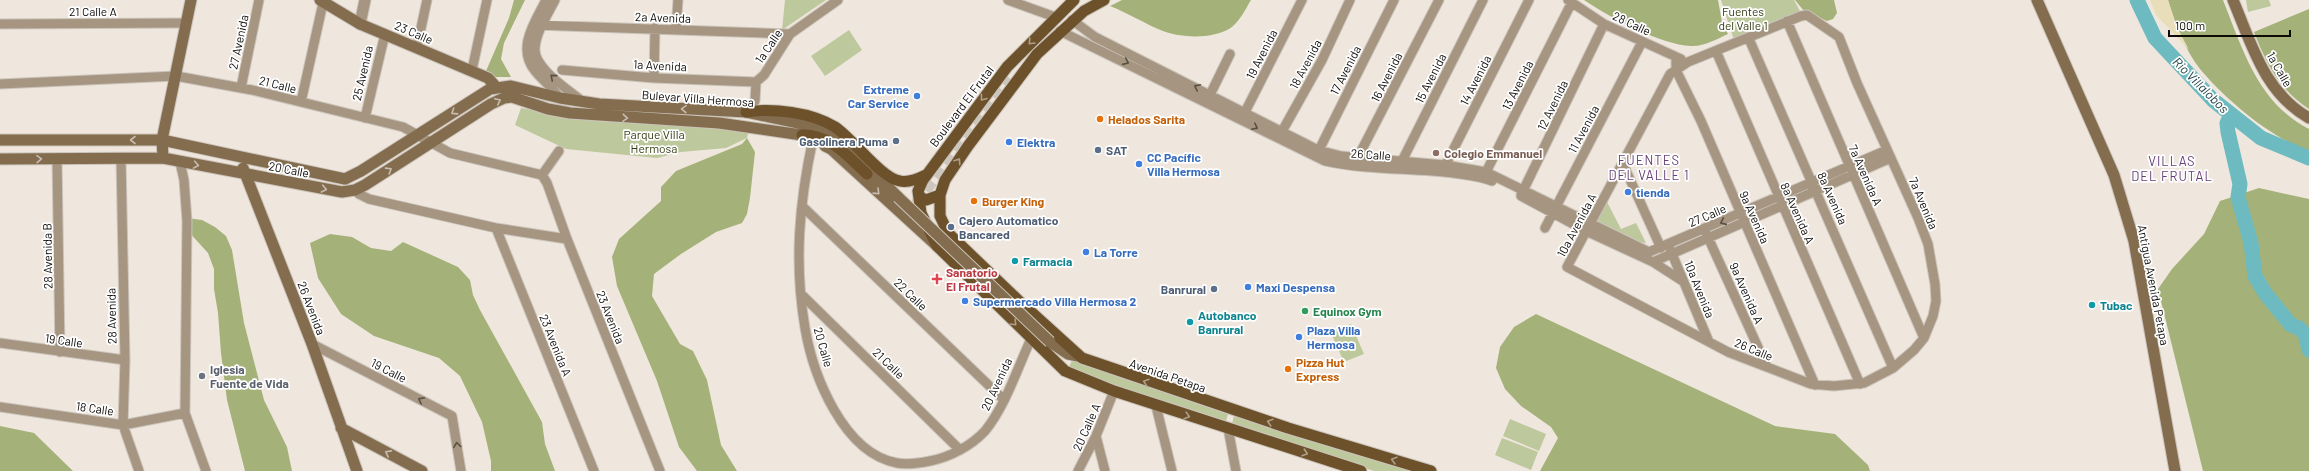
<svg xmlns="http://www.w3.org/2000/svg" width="2309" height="471" viewBox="0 0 2309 471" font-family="Barlow,sans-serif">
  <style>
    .green { fill: #bdc89d }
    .forest { fill: #a4b27a }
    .sand { fill: #e8dfba }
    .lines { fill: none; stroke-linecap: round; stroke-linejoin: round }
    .river { stroke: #6dbac0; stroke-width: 15 }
    .primary-tunnel { stroke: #cdc6bd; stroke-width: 11; stroke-dasharray: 11 5.5; stroke-linecap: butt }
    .minor-casing { stroke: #cbc4bb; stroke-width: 11 }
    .tertiary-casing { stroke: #cbc4bb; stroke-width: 13 }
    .secondary-casing { stroke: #cbc4bb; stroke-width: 13 }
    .primary-casing { stroke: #cbc4bb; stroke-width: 13 }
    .minor { stroke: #a59581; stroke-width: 9 }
    .tertiary { stroke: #a59581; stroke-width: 11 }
    .secondary { stroke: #846d4f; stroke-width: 11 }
    .primary { stroke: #6c512a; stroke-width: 11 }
    .secondary-bridge-casing { stroke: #cbc4bb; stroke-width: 13; stroke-linecap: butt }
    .secondary-bridge { stroke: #846d4f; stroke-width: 11 }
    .oneway { stroke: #ae9f8a }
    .oneway2 { stroke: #595044 }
    .oneway3 { stroke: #c8bdb0 }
    .shop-dot { fill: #3f7fe0; stroke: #fff; stroke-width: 1.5 }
    .food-dot { fill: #e8710a; stroke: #fff; stroke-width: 1.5 }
    .service-dot { fill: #5c6f8a; stroke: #fff; stroke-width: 1.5 }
    .education-dot { fill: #8d6e63; stroke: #fff; stroke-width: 1.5 }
    .culture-dot { fill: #0f9aa8; stroke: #fff; stroke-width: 1.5 }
    .health-dot { fill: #e0444e; stroke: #fff; stroke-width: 1.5 }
    .leisure-dot { fill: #2e9e5b; stroke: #fff; stroke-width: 1.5 }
    .worship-dot { fill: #6b7280; stroke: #fff; stroke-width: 1.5 }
    .labels { text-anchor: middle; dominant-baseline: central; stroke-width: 3.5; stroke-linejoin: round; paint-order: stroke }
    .street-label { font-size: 12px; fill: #0d0b08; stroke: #fff }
    .park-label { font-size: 12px; fill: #333c11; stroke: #fff }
    .shop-label { font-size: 12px; font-weight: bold; fill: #366cbe; stroke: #fff; text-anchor: start }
    .food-label { font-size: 12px; font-weight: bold; fill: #c56008; stroke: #fff; text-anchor: start }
    .service-label { font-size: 12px; font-weight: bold; fill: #4e5e75; stroke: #fff; text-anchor: end }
    .education-label { font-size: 12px; font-weight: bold; fill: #785e54; stroke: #fff; text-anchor: start }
    .culture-label { font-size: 12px; font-weight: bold; fill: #0d838f; stroke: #fff; text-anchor: start }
    .health-label { font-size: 12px; font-weight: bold; fill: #be3a42; stroke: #fff; text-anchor: start }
    .leisure-label { font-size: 12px; font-weight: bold; fill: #27864d; stroke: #fff; text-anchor: start }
    .worship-label { font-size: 12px; font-weight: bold; fill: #5b616d; stroke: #fff; text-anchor: start }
    .water-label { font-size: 13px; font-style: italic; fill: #153b3e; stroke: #fff }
    .neighbourhood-label { font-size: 13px; letter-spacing: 1px; fill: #674078; stroke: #fff }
  </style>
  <rect width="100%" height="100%" fill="#efe7dd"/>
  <path class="green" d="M 785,0 L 826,0 L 782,30 Z
    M 1721,0 L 1794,0 L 1801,13 L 1734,40 Z
    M 2246,0 L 2269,0 L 2271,6 L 2248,12 Z
    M 849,30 L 862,50 L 825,76 L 811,56 Z
    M 521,108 L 598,121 L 721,126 L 748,133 L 747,138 L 726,148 L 681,152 L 657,158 L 566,149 L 515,125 Z
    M 1605,198 L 1621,229 L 1636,223 L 1646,243 L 1639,242 L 1595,220 Z
    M 1351,324 L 1364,354 L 1344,362 L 1331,333 Z
    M 1073,358 L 1096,369 L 1228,414 L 1225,425 L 1153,403 L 1069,367 Z
    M 1234,416 L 1411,471 L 1374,471 L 1231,427 Z
    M 1510,419 L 1546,434 L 1539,451 L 1503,436 Z
    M 1502,438 L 1538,452 L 1531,470 L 1495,455 Z"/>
  <path class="forest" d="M 514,0 L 525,0 L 504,43 L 501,59 L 511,77 L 495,77 L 486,71 L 509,18 Z
    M 1122,0 L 1251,0 C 1245,10 1239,23 1229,29 C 1212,39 1181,38 1163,31 C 1145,24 1128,13 1110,6 Z
    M 1584,0 L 1718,0 L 1722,22 L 1728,34 C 1717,39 1703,47 1691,46 C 1661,45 1609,17 1584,0 Z
    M 1795,0 L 1834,0 L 1837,13 L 1833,19 L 1827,21 L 1804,11 Z
    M 2168,0 L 2223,0 C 2243,50 2258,103 2309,129 L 2309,151 C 2271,138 2226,100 2200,69 C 2185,50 2175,23 2168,0 Z
    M 2309,9 L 2309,109 C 2280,91 2266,63 2254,32 Z
    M 747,138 L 755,152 L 750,198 L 747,214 L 742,223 L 716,232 L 681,254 L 654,274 L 652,296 L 680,344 L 693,351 L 707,380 L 721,445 L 737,471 L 697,471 L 679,447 L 657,381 L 617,286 L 612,257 L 619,239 L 661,201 L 661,187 L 676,171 L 742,144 Z
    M 2259,188 L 2309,199 L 2309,471 L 2203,471 L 2158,289 L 2172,269 L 2204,234 L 2220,201 Z
    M 187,218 L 202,220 L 215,227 L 226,236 L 232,250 L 244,323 L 264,400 L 287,447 L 292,471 L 245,471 L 227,400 L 221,353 L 218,313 L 214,289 L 214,269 L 208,253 L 187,230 Z
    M 330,234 L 352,237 L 371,248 L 391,251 L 403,242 L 458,267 L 470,280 L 473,295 L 480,310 L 542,422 L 545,444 L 555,471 L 491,471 L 491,461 L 482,422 L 460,376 L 439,358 L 374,336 L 341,314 L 318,278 L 310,243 Z
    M 1536,314 L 1775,426 L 1835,434 L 1868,465 L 1870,471 L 1540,471 L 1558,438 L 1551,427 L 1521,406 L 1505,389 L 1496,368 L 1500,347 L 1514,327 Z
    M 0,426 L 34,433 L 73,471 L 0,471 Z"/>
  <path class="sand" d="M 2150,0 L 2168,0 L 2176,25 L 2189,50 L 2156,15 Z"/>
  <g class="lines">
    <path class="river" d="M 2137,0 L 2155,38 L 2213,100 L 2261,138 L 2309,158
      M 2231,115 L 2227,123 L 2228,132 L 2240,184 L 2238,197 L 2251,243 L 2255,276 L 2265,293 L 2291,325 L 2299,328 L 2305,334 L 2309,350"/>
    <path class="primary-tunnel" d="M 916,204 L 1008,77"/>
    <g class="minor-casing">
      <path id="minor" d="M 546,0 C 535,22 516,48 535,71 C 543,81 553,88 560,98
        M 555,0 C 548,14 536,32 535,48 C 533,68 569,90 583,102
        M 1008,0 L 1055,17
        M 1568,0 L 1604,24 L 1681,59
        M 1807,15 L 1839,37 L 1857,83 L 1918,218 L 1928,244 L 1935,284 L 1936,301 L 1933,316 L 1924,338 L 1914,350 L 1893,368 L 1864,383 L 1834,386 L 1811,384 L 1728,352 L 1567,267 L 1670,74 L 1688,62 L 1801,16 Z
        M 1072,20 L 1095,37 L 1318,150 L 1341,156 L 1445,165 L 1486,172 L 1649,252 L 1887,150
        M 1787,21 L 1924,338
        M 0,24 L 186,23
        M 535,25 L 790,34
        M 676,29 L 678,0
        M 1060,31 L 1325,161 C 1365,170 1412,168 1453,173 C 1466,175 1480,176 1492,181
        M 1749,39 L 1893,368
        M 417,47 L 427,0
        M 1716,51 L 1860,384
        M 1676,58 L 1676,70 L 1701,121 L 1815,385
        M 472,70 L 487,0
        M 562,70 L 654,78 L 756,82
        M 654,78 L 655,28
        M 0,84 L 176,76 L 252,90 L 403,127 L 450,153 L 542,175 L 547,183 L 567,239 L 660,471
        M 241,88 L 259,0
        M 1208,99 L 1230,54
        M 755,101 L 756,82 L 764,75 L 790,34 L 838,0
        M 301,102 L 323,3
        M 1243,116 L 1302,0
        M 365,118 L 385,34
        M 1280,135 L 1322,60 L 1350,0
        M 813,139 C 799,203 794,263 805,328 C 813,375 843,453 897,463 C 908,465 920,463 930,461 C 950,457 971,446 985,431 C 1006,405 1017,369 1031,339
        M 1317,154 L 1394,0
        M 57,159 L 60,352
        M 121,159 L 125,360 L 123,425 L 139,471
        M 1356,161 L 1439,0
        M 180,162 L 184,180 L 187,221 L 185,413 L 206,471
        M 1623,164 L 1661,248
        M 1400,165 L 1483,0
        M 1443,170 L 1529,0
        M 542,175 L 559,151
        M 1484,176 L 1572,2
        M 355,190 L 359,194 L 369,199 L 496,228 L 567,239
        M 1521,195 L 1604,24
        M 1521,196 L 1586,231 L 1653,262 L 1684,282
        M 802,206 L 1003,399
        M 496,228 L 594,471
        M 1545,228 L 1642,42
        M 1706,233 L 1767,367
        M 1670,249 L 1709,342
        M 1653,262 L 1891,158
        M 801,294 L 960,450
        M 0,343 L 125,360
        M 312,344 L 452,416 L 461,471
        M 1156,406 L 1172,471
        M 0,407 L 123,425 L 185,413
        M 1228,428 L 1236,471
        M 1096,436 L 1105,471
        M 1078,471 L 1096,436 L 1114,391"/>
    </g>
    <g class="tertiary-casing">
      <path id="tertiary" d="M 360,24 L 365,0"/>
    </g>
    <g class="secondary-casing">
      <path id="secondary" d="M 320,0 L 360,24 L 488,78 L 496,87
        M 2037,0 L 2114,175 L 2134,241 L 2175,471
        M 2233,0 C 2252,45 2264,92 2309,118
        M 0,140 L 162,140 L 345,179 L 361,171 L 490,89 L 511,86 L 560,98 L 599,104 L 746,112 L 803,124 L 822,129 L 841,141 L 898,197
        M 825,146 L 831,149 L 937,246
        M 163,158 L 162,140 L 191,0
        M 0,159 L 163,158 L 342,192 L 355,190 L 365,185 L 491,104 L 504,98 L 512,97 L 548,109 L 570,113 L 719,123 L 802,135 L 810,138
        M 243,168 L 312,344 L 357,471
        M 1050,342 L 1068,354 L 1078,356
        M 341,428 L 422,471"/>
    </g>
    <g class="primary-casing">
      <path id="primary" d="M 1074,0 L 1007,67 L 923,180 L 918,191 L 921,213 L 937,246 L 1065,371 L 1114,391 L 1361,471
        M 1104,0 L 1084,11 L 1037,54 L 968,146 L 945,180 L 940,195 L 940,216 L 948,233 L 1018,300 L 1082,358 L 1288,428 L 1431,471
        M 746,112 C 772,108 811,112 835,127 C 852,138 882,179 900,181 C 909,183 918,179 926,175
        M 802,135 C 830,134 847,156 867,174
        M 918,191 L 920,197 L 926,200 L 940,195"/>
    </g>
    <use href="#minor" class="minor"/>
    <use href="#tertiary" class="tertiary"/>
    <use href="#secondary" class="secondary"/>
    <use href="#primary" class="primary"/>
    <g class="secondary-bridge-casing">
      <path id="secondary-bridge" d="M 898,197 L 1050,342"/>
    </g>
    <use href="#secondary-bridge" class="secondary-bridge"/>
  </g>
  <defs><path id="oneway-chevron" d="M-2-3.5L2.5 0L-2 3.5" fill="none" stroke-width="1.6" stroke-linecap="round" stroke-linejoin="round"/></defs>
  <g class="oneway">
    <use href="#oneway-chevron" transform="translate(1031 42) rotate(134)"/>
    <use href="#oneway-chevron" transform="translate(983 98) rotate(127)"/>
    <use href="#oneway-chevron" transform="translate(958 161) rotate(-56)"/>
    <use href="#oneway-chevron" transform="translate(1014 323) rotate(45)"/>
    <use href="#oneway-chevron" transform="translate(1146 382) rotate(-161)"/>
    <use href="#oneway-chevron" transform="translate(1187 416) rotate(17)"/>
    <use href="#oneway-chevron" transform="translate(1270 422) rotate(-162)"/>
    <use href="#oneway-chevron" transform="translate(1305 453) rotate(18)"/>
    <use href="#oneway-chevron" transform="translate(1394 460) rotate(-164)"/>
  </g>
  <g class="oneway2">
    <use href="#oneway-chevron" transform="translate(1126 62) rotate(24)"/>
    <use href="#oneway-chevron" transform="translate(553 77) rotate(-140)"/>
    <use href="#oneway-chevron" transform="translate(1197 87) rotate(-153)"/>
    <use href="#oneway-chevron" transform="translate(1255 127) rotate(27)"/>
    <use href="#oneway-chevron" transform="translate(1723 222) rotate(156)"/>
    <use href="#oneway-chevron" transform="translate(421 400) rotate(-153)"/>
    <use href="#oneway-chevron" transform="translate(457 445) rotate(-98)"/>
  </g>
  <g class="oneway3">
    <use href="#oneway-chevron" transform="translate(498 101) rotate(-25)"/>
    <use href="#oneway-chevron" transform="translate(684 109) rotate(-177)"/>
    <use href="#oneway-chevron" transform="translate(454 112) rotate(147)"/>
    <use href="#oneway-chevron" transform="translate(625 118) rotate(4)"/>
    <use href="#oneway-chevron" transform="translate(133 140) rotate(-180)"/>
    <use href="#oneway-chevron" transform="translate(39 159) rotate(-1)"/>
    <use href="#oneway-chevron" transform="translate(196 165) rotate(10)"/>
    <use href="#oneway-chevron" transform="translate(389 170) rotate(-32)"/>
    <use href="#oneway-chevron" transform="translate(324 189) rotate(11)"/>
    <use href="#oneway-chevron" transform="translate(877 192) rotate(44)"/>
    <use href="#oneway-chevron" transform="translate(388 453) rotate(-152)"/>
  </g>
  <g class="shop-dot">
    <circle cx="917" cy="96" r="4"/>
    <circle cx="1009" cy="142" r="4"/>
    <circle cx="1139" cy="164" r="4"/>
    <circle cx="1628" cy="192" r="4"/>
    <circle cx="1086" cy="252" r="4"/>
    <circle cx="1248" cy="287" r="4"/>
    <circle cx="965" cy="301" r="4"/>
    <circle cx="1299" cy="337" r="4"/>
  </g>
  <g class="food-dot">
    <circle cx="1100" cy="119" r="4"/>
    <circle cx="974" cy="201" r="4"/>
    <circle cx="1288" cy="369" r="4"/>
  </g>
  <g class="service-dot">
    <circle cx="896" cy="141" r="4"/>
    <circle cx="1098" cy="150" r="4"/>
    <circle cx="951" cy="227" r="4"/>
    <circle cx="1214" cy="289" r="4"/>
  </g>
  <circle class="education-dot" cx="1436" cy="153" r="4"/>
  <g class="culture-dot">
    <circle cx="1015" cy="261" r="4"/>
    <circle cx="2092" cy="305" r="4"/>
    <circle cx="1190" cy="322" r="4"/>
  </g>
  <path class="health-dot" d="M935 273h4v4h4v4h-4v4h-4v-4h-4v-4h4z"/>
  <circle class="leisure-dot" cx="1305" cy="311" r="4"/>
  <circle class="worship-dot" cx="202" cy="376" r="4"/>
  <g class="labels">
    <g class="street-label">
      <text x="93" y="11">21 Calle A</text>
      <text transform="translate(663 17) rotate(2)">2a Avenida</text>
      <text transform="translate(1632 23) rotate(25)">28 Calle</text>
      <text transform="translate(414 32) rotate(23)">23 Calle</text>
      <text transform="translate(238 42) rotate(-78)">27 Avenida</text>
      <text transform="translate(768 46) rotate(-56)">1a Calle</text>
      <text transform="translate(1261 54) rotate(-63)">19 Avenida</text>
      <text transform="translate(1305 64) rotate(-62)">18 Avenida</text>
      <text transform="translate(660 65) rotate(3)">1a Avenida</text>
      <text transform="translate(2280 69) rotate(60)">1a Calle</text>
      <text transform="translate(1345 70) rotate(-63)">17 Avenida</text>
      <text transform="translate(362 73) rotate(-77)">25 Avenida</text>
      <text transform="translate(1386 77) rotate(-63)">16 Avenida</text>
      <text transform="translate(1430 78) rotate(-63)">15 Avenida</text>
      <text transform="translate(1475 80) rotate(-63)">14 Avenida</text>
      <text transform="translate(278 84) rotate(14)">21 Calle</text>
      <text transform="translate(1517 85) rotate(-63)">13 Avenida</text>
      <text transform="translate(698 98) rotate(4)">Bulevar Villa Hermosa</text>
      <text transform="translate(1552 105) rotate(-64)">12 Avenida</text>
      <text transform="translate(961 106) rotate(-53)">Boulevard El Frutal</text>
      <text transform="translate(1583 129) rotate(-62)">11 Avenida</text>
      <text transform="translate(1371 154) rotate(4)">26 Calle</text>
      <text transform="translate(289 169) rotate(11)">20 Calle</text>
      <text transform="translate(1866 175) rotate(66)">7a Avenida A</text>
      <text transform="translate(1833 198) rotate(66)">8a Avenida</text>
      <text transform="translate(1924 203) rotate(67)">7a Avenida</text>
      <text transform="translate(1798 213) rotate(66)">8a Avenida A</text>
      <text transform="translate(1707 215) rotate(-23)">27 Calle</text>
      <text transform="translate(1755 217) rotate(66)">9a Avenida</text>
      <text transform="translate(1576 225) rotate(-62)">10a Avenida A</text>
      <text transform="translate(47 256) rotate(-91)">28 Avenida B</text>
      <text transform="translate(2154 285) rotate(79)">Antigua Avenida Petapa</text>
      <text transform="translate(1700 289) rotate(68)">10a Avenida</text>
      <text transform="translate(1747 293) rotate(66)">9a Avenida A</text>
      <text transform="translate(911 294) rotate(44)">22 Calle</text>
      <text transform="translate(312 308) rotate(69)">26 Avenida</text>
      <text transform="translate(111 316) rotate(-91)">28 Avenida</text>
      <text transform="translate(611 317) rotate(68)">23 Avenida</text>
      <text transform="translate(64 340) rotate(8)">19 Calle</text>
      <text transform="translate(556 345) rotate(68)">23 Avenida A</text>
      <text transform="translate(824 347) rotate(74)">20 Calle</text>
      <text transform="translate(1754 349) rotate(22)">26 Calle</text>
      <text transform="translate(889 363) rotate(44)">21 Calle</text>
      <text transform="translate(389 370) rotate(27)">19 Calle</text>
      <text transform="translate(1168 375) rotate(19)">Avenida Petapa</text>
      <text transform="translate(996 384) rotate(-65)">20 Avenida</text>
      <text transform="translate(95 408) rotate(8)">18 Calle</text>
      <text transform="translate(1086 427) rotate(-66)">20 Calle A</text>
    </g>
    <g class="park-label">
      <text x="1743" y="11">Fuentes<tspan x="1743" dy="14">del Valle 1</tspan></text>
      <text x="654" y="134">Parque Villa<tspan x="654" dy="14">Hermosa</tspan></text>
    </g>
    <g class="shop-label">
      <text x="909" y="89" text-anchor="end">Extreme<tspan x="909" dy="14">Car Service</tspan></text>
      <text x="1017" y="142">Elektra</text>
      <text x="1147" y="157">CC Pacífic<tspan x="1147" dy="14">Villa Hermosa</tspan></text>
      <text x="1636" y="192">tienda</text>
      <text x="1094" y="252">La Torre</text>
      <text x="1256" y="287">Maxi Despensa</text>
      <text x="973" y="301">Supermercado Villa Hermosa 2</text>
      <text x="1307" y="330">Plaza Villa<tspan x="1307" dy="14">Hermosa</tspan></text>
    </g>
    <g class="food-label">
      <text x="1108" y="119">Helados Sarita</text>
      <text x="982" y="201">Burger King</text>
      <text x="1296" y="362">Pizza Hut<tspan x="1296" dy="14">Express</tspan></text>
    </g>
    <g class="service-label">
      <text x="888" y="141">Gasolinera Puma</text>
      <text x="1106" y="150" text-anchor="start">SAT</text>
      <text x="959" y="220" text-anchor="start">Cajero Automatico<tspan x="959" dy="14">Bancared</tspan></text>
      <text x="1206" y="289">Banrural</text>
    </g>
    <g class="education-label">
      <text x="1444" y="153">Colegio Emmanuel</text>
    </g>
    <g class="culture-label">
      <text x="1023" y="261">Farmacia</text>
      <text x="2100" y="305">Tubac</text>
      <text x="1198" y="315">Autobanco<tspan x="1198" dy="14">Banrural</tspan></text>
    </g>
    <g class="health-label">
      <text x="946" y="272">Sanatorio<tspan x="946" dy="14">El Frutal</tspan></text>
    </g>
    <g class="leisure-label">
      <text x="1313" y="311">Equinox Gym</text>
    </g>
    <g class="worship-label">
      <text x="210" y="369">Iglesia<tspan x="210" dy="14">Fuente de Vida</tspan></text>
    </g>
    <g class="water-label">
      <text transform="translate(2201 85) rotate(45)">Río Villalobos</text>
    </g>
    <g class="neighbourhood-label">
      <text x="1649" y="160">FUENTES<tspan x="1649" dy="15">DEL VALLE 1</tspan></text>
      <text x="2172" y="161">VILLAS<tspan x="2172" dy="15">DEL FRUTAL</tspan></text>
    </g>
  </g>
  <path d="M2169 30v6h121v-6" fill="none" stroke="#0d0b08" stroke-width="2"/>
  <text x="2175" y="30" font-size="12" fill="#0d0b08" stroke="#ffffff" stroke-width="3" paint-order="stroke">100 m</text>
</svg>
